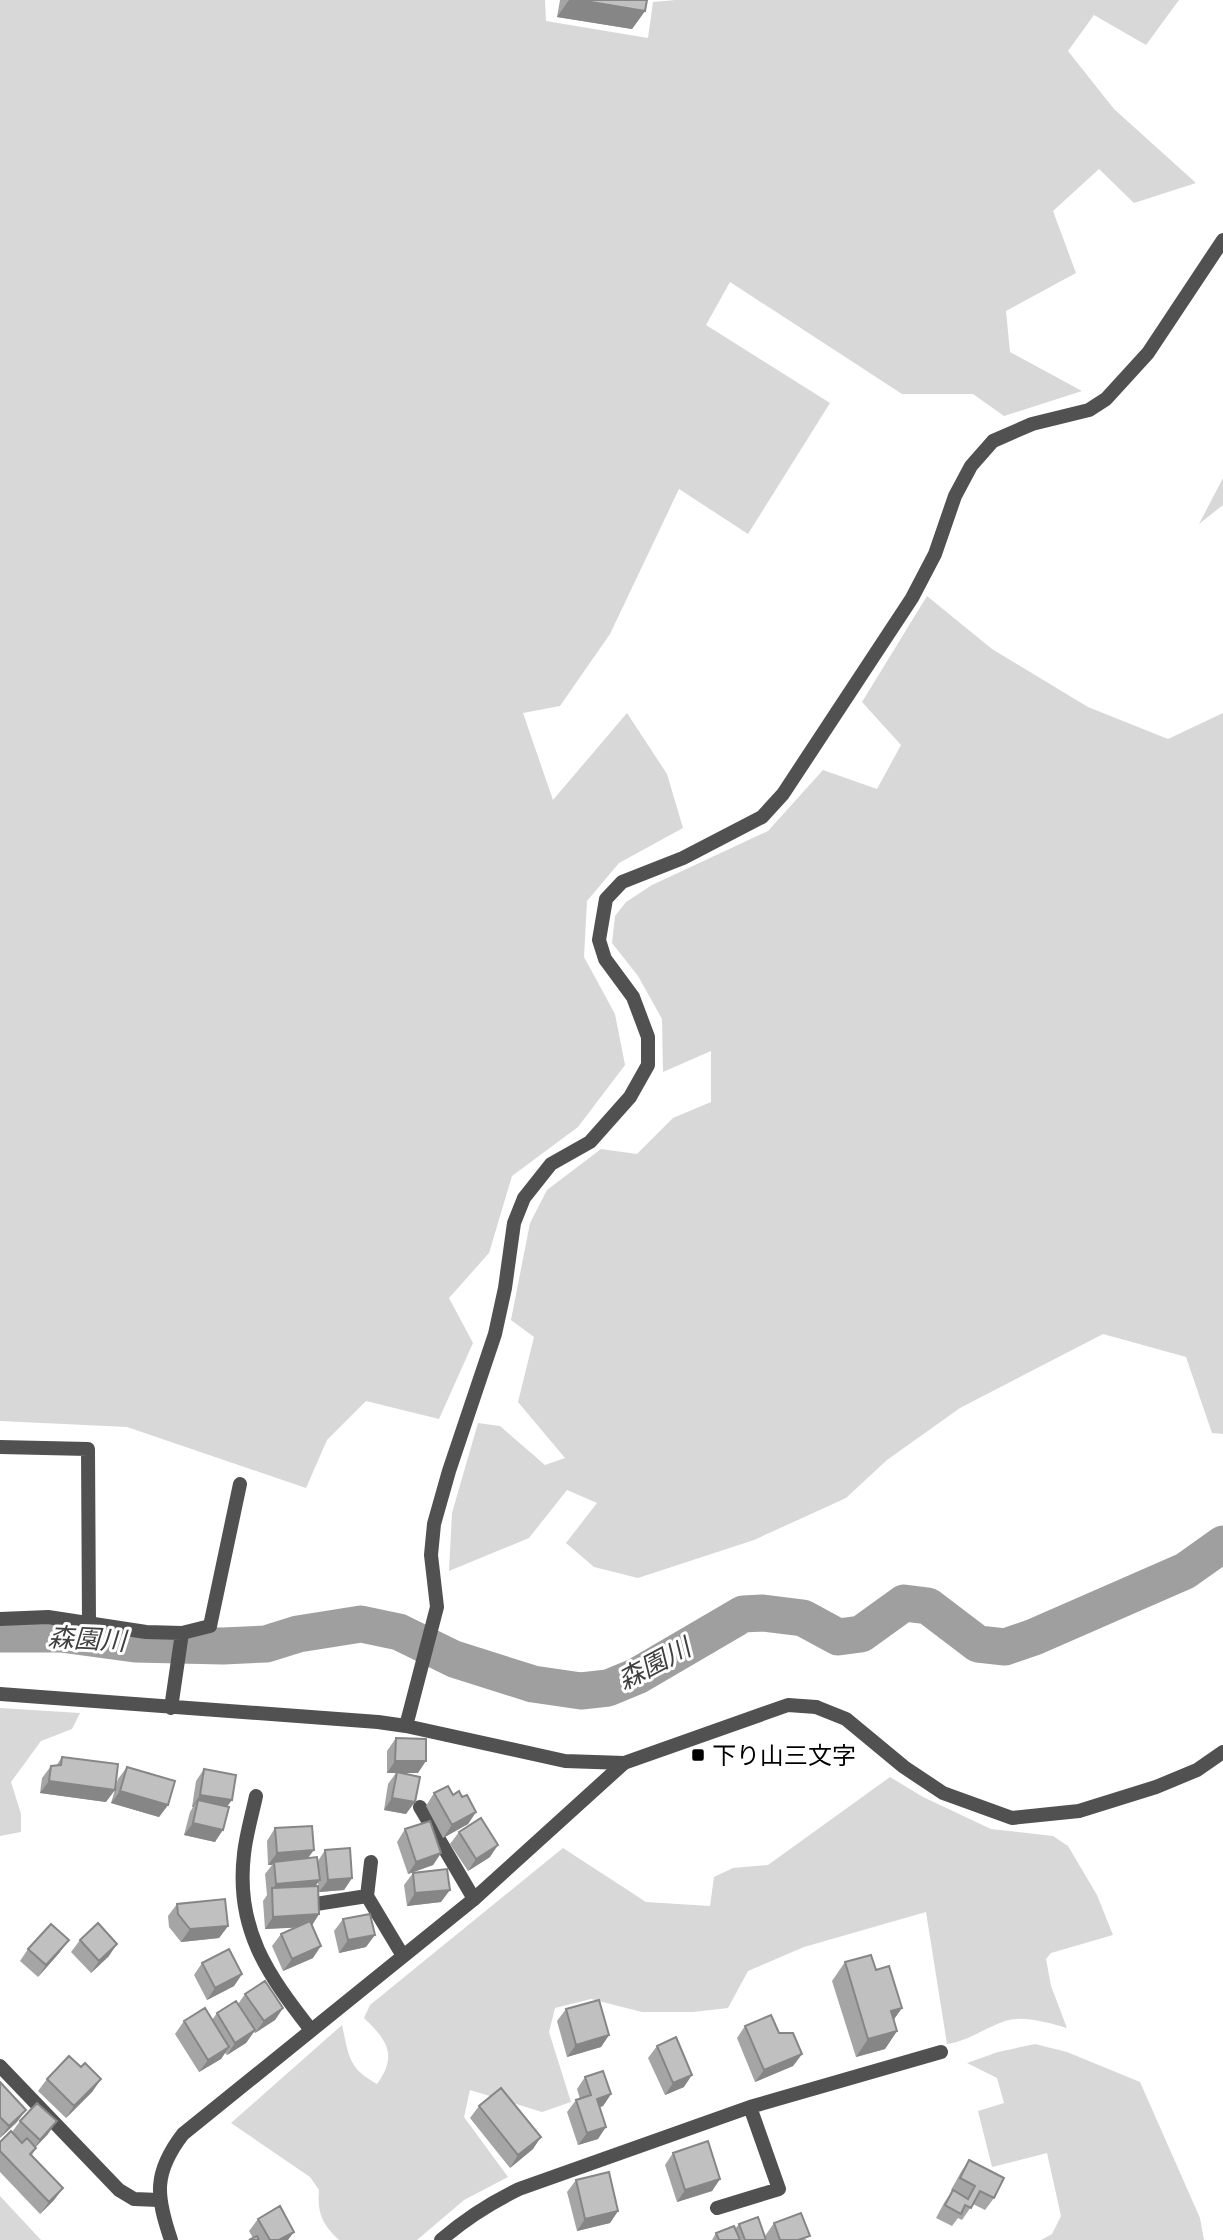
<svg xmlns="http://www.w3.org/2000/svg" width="1223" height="2240" viewBox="0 0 1223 2240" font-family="'Space Grotesk','Noto Sans JP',sans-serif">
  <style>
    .green { fill: #d8d8d8 }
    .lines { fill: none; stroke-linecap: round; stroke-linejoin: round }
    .river { stroke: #9f9f9f; stroke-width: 37 }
    .minor { stroke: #515151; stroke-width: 14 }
    .tertiary { stroke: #515151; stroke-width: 14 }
    .wall { fill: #a5a5a5 }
    .shaded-wall { fill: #868686 }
    .building { fill: #c0c0c0; stroke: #868686; stroke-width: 2 }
    .poi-dot { fill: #000; stroke: #fff; stroke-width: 2.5 }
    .labels { text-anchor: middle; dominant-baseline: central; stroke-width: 6; stroke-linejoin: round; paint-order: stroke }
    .poi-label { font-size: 24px; fill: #000; stroke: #fff; text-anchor: start }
    .water-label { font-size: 26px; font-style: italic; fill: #404040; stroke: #fff }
  </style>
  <rect width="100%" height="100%" fill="#fff"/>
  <path class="green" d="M 0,0 L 545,0 L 546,21 L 648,38 L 653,2 L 675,0 L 1179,0 L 1146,45 L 1094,15 L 1068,51 L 1114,109 L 1196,183 L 1134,203 L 1099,169 L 1053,211 L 1076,273 L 1006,311 L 1010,352 L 1082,391 L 1004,416 L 973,394 L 902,394 L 730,282 L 706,325 L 830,403 L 748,534 L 679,489 L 610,634 L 560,706 L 523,713 L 553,800 L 627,713 L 667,774 L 683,828 L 619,863 L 587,901 L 584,957 L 615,1014 L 625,1065 L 578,1127 L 512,1176 L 489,1253 L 449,1298 L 473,1343 L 439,1419 L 366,1401 L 327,1440 L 306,1488 L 127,1427 L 0,1421 Z
    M 1223,478 L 1223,505 L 1199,524 Z
    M 927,596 L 992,649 L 1088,707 L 1168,739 L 1223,713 L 1223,1434 L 1212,1433 L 1186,1357 L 1103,1334 L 960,1408 L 887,1460 L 846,1498 L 754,1540 L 638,1578 L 594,1567 L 566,1543 L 597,1503 L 567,1490 L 529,1538 L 449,1571 L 452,1513 L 478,1423 L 500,1426 L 545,1465 L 565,1458 L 518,1402 L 534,1337 L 511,1320 L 530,1223 L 547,1190 L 601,1149 L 637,1154 L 673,1118 L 711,1102 L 711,1051 L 663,1072 L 662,1019 L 638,976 L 612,943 L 615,916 L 626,902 L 652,885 L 768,831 L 823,770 L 877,789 L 901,745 L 862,702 Z
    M 0,1708 L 80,1713 L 72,1729 L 41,1741 L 11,1782 L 21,1814 L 21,1832 L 0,1836 Z
    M 890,1777 L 923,1797 L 991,1829 L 1053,1836 L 1068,1846 L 1097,1895 L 1113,1935 L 1051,1953 L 1046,1959 L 1051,1986 L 1067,2028 C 1049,2023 1023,2015 1005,2021 C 984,2028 969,2041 947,2044 L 926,1912 L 804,1947 L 748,1971 L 728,2008 L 693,2012 L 642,2012 L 591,1999 L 555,2008 L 549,2032 L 571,2102 L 542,2112 L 470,2090 L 464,2117 L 508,2177 L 464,2200 L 417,2240 L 339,2240 C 322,2224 317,2213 319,2190 L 310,2177 L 231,2123 L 342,2025 C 349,2056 348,2068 377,2084 C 398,2055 387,2040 364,2018 L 370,2005 L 563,1848 L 646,1902 L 710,1906 L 714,1877 L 733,1868 L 768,1865 Z
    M 1035,2044 L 1067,2052 L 1140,2082 L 1200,2218 L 1204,2240 L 1041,2240 L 1052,2234 L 1061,2216 L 1047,2153 L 992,2167 L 978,2111 L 1004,2103 L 997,2078 L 967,2063 L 998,2052 Z
    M 0,2196 L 41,2240 L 0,2240 Z"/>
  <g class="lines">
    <path class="river" d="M 0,1634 L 61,1634 L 135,1644 L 223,1646 L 266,1644 L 298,1634 L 361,1624 L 399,1632 L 454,1659 L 533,1684 L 581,1691 L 608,1688 L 637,1676 L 743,1614 L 763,1613 L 803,1618 L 838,1637 L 861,1634 L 904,1603 L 928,1606 L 978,1644 L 1005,1647 L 1034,1637 L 1185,1571 L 1223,1544"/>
    <path class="minor" d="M 0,1447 L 88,1449 L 89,1623
      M 0,1619 L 48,1617 L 146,1632 L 182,1633 L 210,1626 L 240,1484
      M 0,1694 L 378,1722 L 406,1726 L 565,1761 L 624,1763
      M 816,1707 L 846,1719 L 904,1767 L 943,1793 L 1012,1818 L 1079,1811 L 1156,1787 L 1197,1770 L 1223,1752
      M 171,1708 L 182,1633
      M 406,1726 L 437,1607 L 431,1555 L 434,1524 L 449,1471 L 495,1334 L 505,1288 L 514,1223 L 524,1198 L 551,1164 L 590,1142 L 630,1097 L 648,1065 L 648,1037 L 633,997 L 605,959 L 599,940 L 606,899 L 622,882 L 683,858 L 762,817 L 783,794 L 912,598 L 935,554 L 955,496 L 971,466 L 993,441 L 1032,424 L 1089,410 L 1106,399 L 1148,353 L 1223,240
      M 256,1796 C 252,1815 246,1835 244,1854 C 235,1929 268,1975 311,2030
      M 420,1807 L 474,1899
      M 367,1896 L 371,1862
      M 316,1904 L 367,1896 L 403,1956
      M 0,2066 L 119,2190 L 134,2199 L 159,2200
      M 717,2208 L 779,2189 L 750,2107
      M 441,2240 C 465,2219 490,2203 519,2189 L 750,2107 L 941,2052"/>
    <path class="tertiary" d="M 171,2240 C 156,2196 153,2173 183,2134 L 474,1899 L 624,1763 L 788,1705 L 816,1707"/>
  </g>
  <path class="wall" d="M 560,0 L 647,0 L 645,11 L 632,29 L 557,17 Z
    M 396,1738 L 418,1773 L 401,1773 L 406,1814 L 384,1810 L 388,1784 L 396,1773 L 387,1773 L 387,1751 Z
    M 62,1757 L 106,1802 L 40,1793 L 42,1778 L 51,1766 L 56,1766 Z
    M 127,1767 L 168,1805 L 159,1817 L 111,1803 L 118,1779 Z
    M 204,1769 L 227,1806 L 215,1842 L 184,1835 L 190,1812 L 193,1807 L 192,1807 L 196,1781 Z
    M 434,1793 L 453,1795 L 462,1797 L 476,1812 L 468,1824 L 443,1838 L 426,1806 Z
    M 275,1828 L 308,1858 L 318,1861 L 325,1850 L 352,1878 L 344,1890 L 319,1892 L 318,1882 L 315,1886 L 319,1914 L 312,1925 L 313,1958 L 283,1971 L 272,1946 L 281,1934 L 296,1927 L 265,1929 L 263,1901 L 267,1895 L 265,1874 L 272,1865 L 268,1865 L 267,1841 Z
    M 405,1829 L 441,1853 L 433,1865 L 408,1874 L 397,1842 Z
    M 459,1832 L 490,1857 L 468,1871 L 450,1844 Z
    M 413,1873 L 441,1902 L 407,1906 L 404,1885 Z
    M 177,1904 L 228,1926 L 219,1938 L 181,1942 L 169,1927 L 168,1916 Z
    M 343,1919 L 366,1947 L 339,1953 L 334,1931 Z
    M 80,1940 L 109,1956 L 91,1973 L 71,1952 Z
    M 28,1949 L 60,1952 L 38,1977 L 20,1961 Z
    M 845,1962 L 876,1970 L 902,2008 L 894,2019 L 897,2031 L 885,2049 L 856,2057 L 832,1981 Z
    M 202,1963 L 242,1974 L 234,1986 L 207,2000 L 194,1975 Z
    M 245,1994 L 283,2008 L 275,2020 L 255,2033 L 254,2032 L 246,2043 L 227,2055 L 225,2053 L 221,2059 L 199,2072 L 175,2034 L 184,2021 L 212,2020 L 217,2013 L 238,2004 Z
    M 566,2009 L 609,2035 L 601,2047 L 567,2057 L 557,2021 Z
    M 745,2026 L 779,2033 L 802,2054 L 793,2066 L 755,2082 L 737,2038 Z
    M 657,2046 L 684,2087 L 665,2095 L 648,2058 Z
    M 81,2067 L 101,2079 L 92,2092 L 66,2118 L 38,2091 L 47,2079 Z
    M 585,2077 L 611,2094 L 603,2106 L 600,2107 L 598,2139 L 578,2145 L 567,2112 L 576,2100 L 580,2099 L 577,2089 Z
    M 0,2082 L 17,2122 L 0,2138 Z
    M 479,2106 L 533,2149 L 510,2168 L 470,2118 Z
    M 20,2121 L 48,2134 L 35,2147 L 36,2148 L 32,2155 L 63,2188 L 54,2200 L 40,2214 L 0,2172 L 0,2142 L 12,2132 Z
    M 673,2153 L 720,2179 L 712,2191 L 677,2202 L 665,2165 Z
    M 969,2160 L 994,2198 L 985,2210 L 973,2204 L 962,2220 L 958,2218 L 952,2226 L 936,2218 L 944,2203 L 952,2191 L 951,2190 L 961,2172 Z
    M 576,2180 L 618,2211 L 610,2223 L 577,2231 L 567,2192 Z
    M 258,2219 L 288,2240 L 249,2240 L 253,2238 L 249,2231 Z
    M 774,2223 L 807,2240 L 767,2240 L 765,2236 Z
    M 739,2224 L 766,2240 L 712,2240 L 716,2233 L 735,2229 Z"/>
  <path class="shaded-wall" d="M 569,0 L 579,0 L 645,11 L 632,29 L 557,17 Z
    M 395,1761 L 426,1761 L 418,1773 L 387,1773 Z
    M 49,1781 L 115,1790 L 106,1802 L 40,1793 Z
    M 120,1791 L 168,1805 L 159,1817 L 111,1803 Z
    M 200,1795 L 232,1800 L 223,1812 L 198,1800 L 193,1807 L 192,1807 Z
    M 392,1798 L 415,1802 L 406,1814 L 384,1810 Z
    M 476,1812 L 468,1824 L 443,1838 L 452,1825 Z
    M 193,1823 L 223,1830 L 215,1842 L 184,1835 Z
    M 498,1845 L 490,1857 L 468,1871 L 476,1859 Z
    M 314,1850 L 305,1862 L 274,1862 L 272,1865 L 268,1865 L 277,1853 Z
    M 441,1853 L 433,1865 L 408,1874 L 416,1862 Z
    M 352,1878 L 344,1890 L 319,1892 L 328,1880 Z
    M 320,1880 L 311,1892 L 272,1890 L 276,1884 Z
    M 450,1890 L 441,1902 L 407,1906 L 415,1893 Z
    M 319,1914 L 311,1927 L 265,1929 L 273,1917 Z
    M 228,1926 L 219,1938 L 181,1942 L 190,1929 Z
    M 375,1935 L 366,1947 L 339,1953 L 348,1940 Z
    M 69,1940 L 60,1952 L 38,1977 L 46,1965 Z
    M 117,1944 L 109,1956 L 91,1973 L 99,1961 Z
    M 321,1946 L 313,1958 L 283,1971 L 292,1959 Z
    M 242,1974 L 234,1986 L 207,2000 L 215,1988 Z
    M 283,2008 L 275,2020 L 255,2033 L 264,2021 Z
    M 902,2008 L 889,2026 L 891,2011 Z
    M 255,2030 L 246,2043 L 227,2055 L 235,2043 Z
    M 897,2031 L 885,2049 L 856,2057 L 868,2039 Z
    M 609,2035 L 601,2047 L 567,2057 L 576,2045 Z
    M 229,2047 L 221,2059 L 199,2072 L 208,2060 Z
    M 802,2054 L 793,2066 L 755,2082 L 764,2070 Z
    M 692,2075 L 684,2087 L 665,2095 L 673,2083 Z
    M 101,2079 L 92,2092 L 66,2118 L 74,2106 Z
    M 611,2094 L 603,2106 L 588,2111 L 597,2099 Z
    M 26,2110 L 17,2122 L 0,2138 L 9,2126 Z
    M 57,2121 L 48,2134 L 31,2152 L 40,2140 Z
    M 606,2127 L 598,2139 L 578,2145 L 587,2133 Z
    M 541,2137 L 533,2149 L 510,2168 L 518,2155 Z
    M 720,2179 L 712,2191 L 677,2202 L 685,2190 Z
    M 63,2188 L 54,2200 L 40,2214 L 49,2202 Z
    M 618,2211 L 610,2223 L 577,2231 L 585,2219 Z
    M 294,2232 L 288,2240 L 279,2240 Z"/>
  <path class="building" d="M 579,0 L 647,0 L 645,11 Z
    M 396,1738 L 426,1739 L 426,1761 L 395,1761 Z
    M 62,1757 L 118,1764 L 115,1790 L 49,1781 L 51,1766 L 61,1765 Z
    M 127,1767 L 175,1781 L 168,1805 L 120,1791 Z
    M 204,1769 L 236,1775 L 232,1800 L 200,1795 Z
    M 397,1772 L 420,1777 L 415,1802 L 392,1798 Z
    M 448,1786 L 453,1795 L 459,1791 L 462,1797 L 467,1795 L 476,1812 L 452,1825 L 434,1793 Z
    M 198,1800 L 229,1807 L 223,1830 L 193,1823 Z
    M 481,1818 L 498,1845 L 476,1859 L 459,1832 Z
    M 430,1821 L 441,1853 L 416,1862 L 405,1829 Z
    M 312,1826 L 314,1850 L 277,1853 L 275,1828 Z
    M 350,1848 L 352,1878 L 328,1880 L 325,1850 Z
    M 317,1857 L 320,1880 L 276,1884 L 274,1862 Z
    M 447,1869 L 450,1890 L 415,1893 L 413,1873 Z
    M 318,1886 L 319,1914 L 273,1917 L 272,1888 Z
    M 225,1899 L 228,1926 L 190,1929 L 178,1914 L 177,1904 Z
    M 370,1914 L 375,1935 L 348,1940 L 343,1919 Z
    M 310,1921 L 321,1946 L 292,1959 L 281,1934 Z
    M 98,1923 L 117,1944 L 99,1961 L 80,1940 Z
    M 51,1924 L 69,1940 L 46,1965 L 28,1949 Z
    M 229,1949 L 242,1974 L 215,1988 L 202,1963 Z
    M 871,1955 L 876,1970 L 889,1966 L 902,2008 L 891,2011 L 897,2031 L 868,2039 L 845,1962 Z
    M 265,1981 L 283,2008 L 264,2021 L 245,1994 Z
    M 599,2000 L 609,2035 L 576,2045 L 566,2009 Z
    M 236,2001 L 255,2030 L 235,2043 L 217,2013 Z
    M 205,2008 L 229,2047 L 208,2060 L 184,2021 Z
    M 771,2015 L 779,2033 L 793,2033 L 802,2054 L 764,2070 L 745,2026 Z
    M 676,2037 L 692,2075 L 673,2083 L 657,2046 Z
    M 69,2056 L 81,2067 L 85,2063 L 101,2079 L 74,2106 L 47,2079 Z
    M 603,2071 L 611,2094 L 597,2099 L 606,2127 L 587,2133 L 576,2100 L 591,2095 L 585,2077 Z
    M 0,2082 L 26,2110 L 9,2126 L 0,2117 Z
    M 501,2088 L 541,2137 L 518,2155 L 479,2106 Z
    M 37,2103 L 57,2121 L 40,2140 L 20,2121 Z
    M 11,2131 L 22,2143 L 27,2138 L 36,2148 L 30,2154 L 63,2188 L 49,2202 L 0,2151 L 0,2142 Z
    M 708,2141 L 720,2179 L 685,2190 L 673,2153 Z
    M 969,2160 L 1004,2178 L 994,2198 L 980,2191 L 971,2208 L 965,2205 L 961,2214 L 945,2205 L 953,2190 L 968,2199 L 975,2186 L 960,2178 Z
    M 609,2172 L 618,2211 L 585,2219 L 576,2180 Z
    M 280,2206 L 294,2232 L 279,2240 L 270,2240 L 258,2219 Z
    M 801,2213 L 810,2236 L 798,2240 L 780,2240 L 774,2223 Z
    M 758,2217 L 766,2240 L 745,2240 L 739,2224 Z
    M 734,2226 L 740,2240 L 719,2240 L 716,2233 Z
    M 257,2236 L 259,2240 L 249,2240 Z"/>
  <rect class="poi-dot" x="691" y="1748" width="14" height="14" rx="3.5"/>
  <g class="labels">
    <g class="poi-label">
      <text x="712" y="1755">下り山三文字</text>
    </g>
    <g class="water-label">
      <text transform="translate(87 1639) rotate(3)">森園川</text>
      <text transform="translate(654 1664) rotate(-28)">森園川</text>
    </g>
  </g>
</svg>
